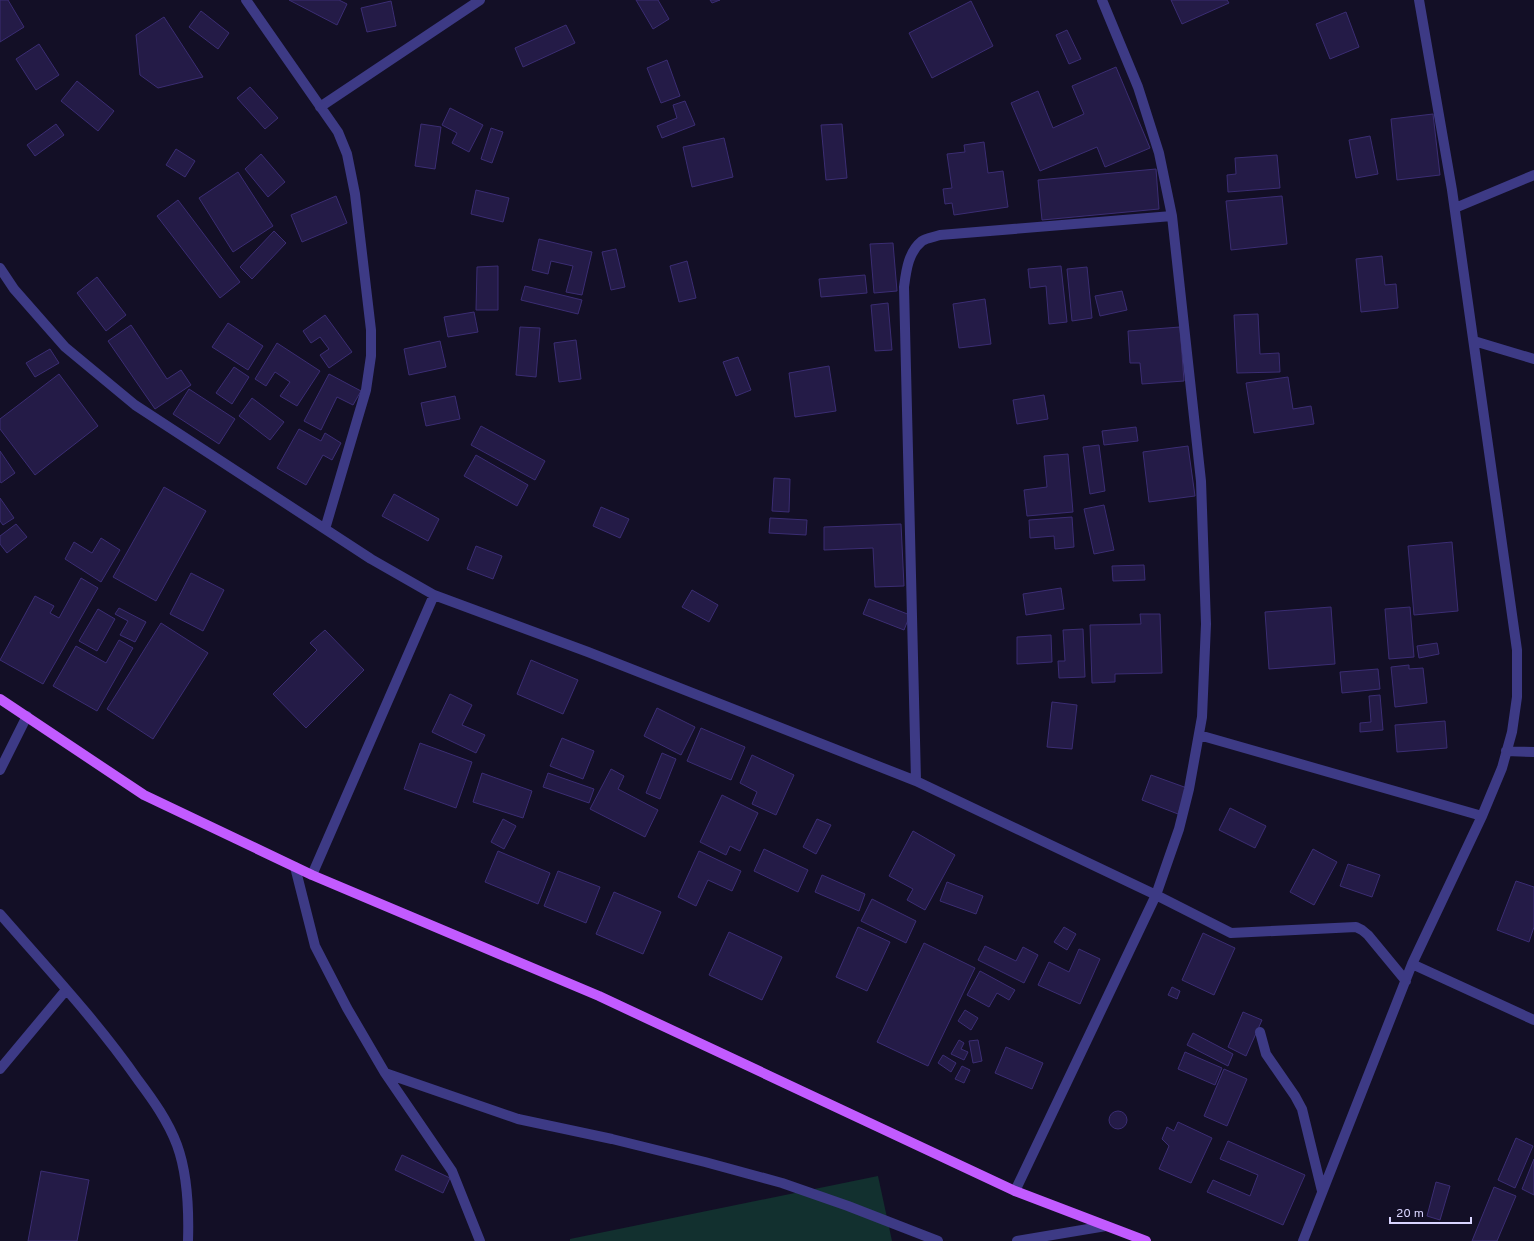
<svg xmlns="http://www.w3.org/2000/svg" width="1534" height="1241" viewBox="0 0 1534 1241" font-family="Overpass,sans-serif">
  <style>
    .green { fill: #12302f }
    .building { fill: #241b47; stroke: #3b2d73 }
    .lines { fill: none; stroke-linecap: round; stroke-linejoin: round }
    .minor { stroke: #3d3a85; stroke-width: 10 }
    .major { stroke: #c25bff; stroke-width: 10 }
  </style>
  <rect width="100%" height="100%" fill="#130f26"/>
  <path class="green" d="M 878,1176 L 892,1241 L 570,1241 L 570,1239 Z"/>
  <path class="building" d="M 0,0 L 8,0 L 24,27 L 0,42 Z
    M 289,0 L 339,0 L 347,4 L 337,25 Z
    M 636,0 L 658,0 L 669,19 L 653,29 Z
    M 710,0 L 720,0 L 712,3 Z
    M 1171,0 L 1227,0 L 1229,3 L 1182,24 Z
    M 391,1 L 396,26 L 367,32 L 361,8 Z
    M 971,1 L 993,46 L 932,78 L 909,33 Z
    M 201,11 L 229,33 L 218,49 L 189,27 Z
    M 1346,12 L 1359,47 L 1330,59 L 1316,24 Z
    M 164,17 L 203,77 L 158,88 L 140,75 L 136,35 Z
    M 566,25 L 575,43 L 523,67 L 515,48 Z
    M 1067,30 L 1081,59 L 1069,64 L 1056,35 Z
    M 39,44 L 59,75 L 36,90 L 16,59 Z
    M 667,60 L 680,96 L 661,103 L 647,68 Z
    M 1116,67 L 1150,148 L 1105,167 L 1097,147 L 1040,171 L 1011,103 L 1038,91 L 1053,128 L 1084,114 L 1072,86 Z
    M 77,81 L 114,111 L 98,131 L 61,101 Z
    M 250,87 L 278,118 L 265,129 L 237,98 Z
    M 685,101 L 695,125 L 662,138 L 657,126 L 677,118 L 673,105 Z
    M 450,108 L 483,125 L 469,152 L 452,143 L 457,133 L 442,125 Z
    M 1433,114 L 1440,175 L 1397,180 L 1391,119 Z
    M 56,124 L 64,135 L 35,156 L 27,145 Z
    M 421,124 L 441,127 L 435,169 L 415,166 Z
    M 842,124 L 847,178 L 826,180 L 821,125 Z
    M 491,128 L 503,132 L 492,163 L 481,159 Z
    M 1370,136 L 1378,174 L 1356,178 L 1349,140 Z
    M 724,138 L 733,177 L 692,187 L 683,147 Z
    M 984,142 L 988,173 L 1003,171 L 1008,207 L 954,215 L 952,203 L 945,204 L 943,189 L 952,188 L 947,154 L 965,152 L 964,145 Z
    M 176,149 L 195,161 L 185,177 L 166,165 Z
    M 261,154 L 285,182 L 268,197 L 245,169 Z
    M 1277,155 L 1280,188 L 1228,192 L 1227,175 L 1236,174 L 1235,158 Z
    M 1156,169 L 1159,209 L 1042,220 L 1038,180 Z
    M 238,172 L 273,226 L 233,252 L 199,198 Z
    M 476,190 L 509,198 L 503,222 L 471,214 Z
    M 336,196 L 347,223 L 302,242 L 291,215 Z
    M 1282,196 L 1287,244 L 1231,250 L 1226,201 Z
    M 178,200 L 240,282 L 220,298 L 157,216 Z
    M 274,231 L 286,243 L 252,279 L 240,267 Z
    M 539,239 L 592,252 L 582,295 L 566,292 L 573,266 L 551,261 L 548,274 L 532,270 Z
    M 893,243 L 897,291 L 874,293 L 870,244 Z
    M 616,249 L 625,287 L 611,290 L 602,252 Z
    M 1382,256 L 1385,285 L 1396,284 L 1398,308 L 1361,312 L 1356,259 Z
    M 687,261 L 696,298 L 679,302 L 670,266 Z
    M 498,266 L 498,310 L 476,310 L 477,267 Z
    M 1061,266 L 1067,322 L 1049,324 L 1046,286 L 1030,288 L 1028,269 Z
    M 1087,267 L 1092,318 L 1072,321 L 1067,269 Z
    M 865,275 L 867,293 L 821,297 L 819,279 Z
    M 97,277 L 126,315 L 106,331 L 77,293 Z
    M 525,286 L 582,300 L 578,314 L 521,300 Z
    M 1122,291 L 1127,310 L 1100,316 L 1095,296 Z
    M 985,299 L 991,344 L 959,348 L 953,304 Z
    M 888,303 L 892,350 L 875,351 L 871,305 Z
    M 474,312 L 478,332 L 448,337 L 444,317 Z
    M 1258,314 L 1260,354 L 1279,353 L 1280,372 L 1237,373 L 1234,315 Z
    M 325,315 L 352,352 L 329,368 L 320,355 L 329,349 L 320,337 L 311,343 L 303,331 Z
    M 228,323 L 263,346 L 248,370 L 212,347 Z
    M 131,325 L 167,379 L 181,370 L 191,385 L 155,409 L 108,341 Z
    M 520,327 L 540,328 L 536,377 L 516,375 Z
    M 1180,327 L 1184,381 L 1142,384 L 1140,363 L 1130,363 L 1128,331 Z
    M 576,340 L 581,379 L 559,382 L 554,343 Z
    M 440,341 L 446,367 L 409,375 L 404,349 Z
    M 277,343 L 320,371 L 297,406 L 280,396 L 290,382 L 275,372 L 266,386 L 255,379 Z
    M 50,349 L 59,363 L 35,377 L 26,363 Z
    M 738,357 L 751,390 L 736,396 L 723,362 Z
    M 829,366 L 836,411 L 795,417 L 789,373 Z
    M 234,367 L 249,377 L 232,404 L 216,393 Z
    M 59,374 L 98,426 L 35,475 L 0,429 L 0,419 Z
    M 329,374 L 361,391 L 353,405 L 337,397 L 321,430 L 304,421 Z
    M 1288,377 L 1293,409 L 1311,406 L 1314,424 L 1254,433 L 1246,383 Z
    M 189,389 L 235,419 L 219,444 L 173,414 Z
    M 1044,395 L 1048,419 L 1017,424 L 1013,400 Z
    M 455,396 L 460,419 L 426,426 L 421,403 Z
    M 252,398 L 284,422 L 270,440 L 239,416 Z
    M 481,426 L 545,461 L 535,480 L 471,445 Z
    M 1136,427 L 1138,441 L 1104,445 L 1102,431 Z
    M 299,429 L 321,441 L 325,433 L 341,443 L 332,460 L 323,455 L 306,485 L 277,468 Z
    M 1099,445 L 1105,491 L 1090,494 L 1083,447 Z
    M 1188,446 L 1195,496 L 1149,502 L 1143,452 Z
    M 0,451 L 15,473 L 1,483 L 0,481 Z
    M 1068,454 L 1073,512 L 1027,516 L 1024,490 L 1047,487 L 1044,456 Z
    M 476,455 L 528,485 L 517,506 L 464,476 Z
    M 774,478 L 790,479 L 789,512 L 772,511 Z
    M 164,487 L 206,511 L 156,601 L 113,577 Z
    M 394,494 L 439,519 L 428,541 L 382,516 Z
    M 0,498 L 14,518 L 3,525 L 0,521 Z
    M 1104,505 L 1114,550 L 1094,554 L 1084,509 Z
    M 601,507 L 629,519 L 620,538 L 593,526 Z
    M 1072,517 L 1074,547 L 1055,549 L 1054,536 L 1030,538 L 1029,520 Z
    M 770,518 L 807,520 L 806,535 L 769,533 Z
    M 16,524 L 27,537 L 7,553 L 0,544 L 0,536 Z
    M 901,524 L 904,586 L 875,587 L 873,548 L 824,550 L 824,527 Z
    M 101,538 L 120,550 L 101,582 L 65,559 L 74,542 L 92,553 Z
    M 1452,542 L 1458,611 L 1414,615 L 1408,546 Z
    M 476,546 L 502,556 L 493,579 L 467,569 Z
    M 1144,565 L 1145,580 L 1113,581 L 1112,566 Z
    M 191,573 L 224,590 L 203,631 L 170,614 Z
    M 81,578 L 98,588 L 43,684 L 0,660 L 35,596 L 54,606 L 50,613 L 59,618 Z
    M 1061,588 L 1064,609 L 1026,615 L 1023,594 Z
    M 692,590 L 718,605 L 709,622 L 682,607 Z
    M 869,599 L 910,615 L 904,630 L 863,614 Z
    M 1331,607 L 1335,664 L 1269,669 L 1265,612 Z
    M 1410,607 L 1414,657 L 1389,659 L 1385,609 Z
    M 119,608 L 146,622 L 135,642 L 120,635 L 128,621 L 115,614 Z
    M 98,609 L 115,619 L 97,651 L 79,641 Z
    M 1140,614 L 1160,614 L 1162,673 L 1115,674 L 1115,682 L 1092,683 L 1090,625 L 1141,624 Z
    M 161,623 L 208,653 L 153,739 L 107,709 Z
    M 1083,629 L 1085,677 L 1059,678 L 1058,661 L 1065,661 L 1063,630 Z
    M 325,630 L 364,670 L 306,728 L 273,694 L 317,650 L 310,643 Z
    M 1051,635 L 1052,662 L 1017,664 L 1017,637 Z
    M 119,640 L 133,648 L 97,711 L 53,686 L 76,646 L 106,663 Z
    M 1437,643 L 1439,654 L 1419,658 L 1417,646 Z
    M 531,660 L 578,680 L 563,714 L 517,694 Z
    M 1409,665 L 1409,669 L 1423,668 L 1427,703 L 1395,707 L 1391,667 Z
    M 1378,669 L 1380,689 L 1342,693 L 1340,672 Z
    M 450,694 L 472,705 L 462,725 L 485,735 L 476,753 L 432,732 Z
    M 1380,695 L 1383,730 L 1360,732 L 1360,723 L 1371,722 L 1369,696 Z
    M 1052,702 L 1077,705 L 1072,749 L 1047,747 Z
    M 657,708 L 695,727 L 681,755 L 644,736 Z
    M 1445,721 L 1447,748 L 1397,752 L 1395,725 Z
    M 701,728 L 745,747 L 731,780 L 687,761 Z
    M 562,738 L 594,751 L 583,779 L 550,766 Z
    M 420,743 L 472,762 L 456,808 L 404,789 Z
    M 662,753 L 676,759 L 660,799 L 646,793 Z
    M 752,755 L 794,775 L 776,815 L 752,804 L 757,792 L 740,783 Z
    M 611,769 L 624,776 L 618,789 L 658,810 L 645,837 L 590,809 Z
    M 482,773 L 532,791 L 523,818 L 473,802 Z
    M 548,773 L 594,789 L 589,803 L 543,787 Z
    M 1151,775 L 1187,788 L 1178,814 L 1142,800 Z
    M 722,795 L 758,813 L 740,851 L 730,846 L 726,855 L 700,842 Z
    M 1230,808 L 1266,826 L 1255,848 L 1219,830 Z
    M 503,819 L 516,826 L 504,849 L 491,842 Z
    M 817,819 L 831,825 L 816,854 L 803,847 Z
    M 913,831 L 955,855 L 925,910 L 907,900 L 913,889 L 889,876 Z
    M 764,849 L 808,870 L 798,892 L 754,871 Z
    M 1313,849 L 1337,862 L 1314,905 L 1290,892 Z
    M 498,851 L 550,873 L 538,904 L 485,882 Z
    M 699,851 L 741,871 L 732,891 L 708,880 L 696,906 L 678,897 Z
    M 1348,864 L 1380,875 L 1372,897 L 1340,886 Z
    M 558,871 L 600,887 L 586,923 L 544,906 Z
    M 822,875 L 865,894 L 859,911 L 815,892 Z
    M 1516,881 L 1534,887 L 1534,927 L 1529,942 L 1497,930 Z
    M 947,882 L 983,896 L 976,914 L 940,901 Z
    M 614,892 L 661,912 L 643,954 L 596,934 Z
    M 872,899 L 916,921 L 906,943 L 861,921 Z
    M 858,927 L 890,942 L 867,991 L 836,977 Z
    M 1064,927 L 1076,934 L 1067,950 L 1054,942 Z
    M 729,932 L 782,957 L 762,1000 L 709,975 Z
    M 1203,933 L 1235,948 L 1214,995 L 1182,980 Z
    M 924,943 L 975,968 L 928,1066 L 877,1042 Z
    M 985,946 L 1016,961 L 1023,947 L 1038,955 L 1024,983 L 978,960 Z
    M 1079,949 L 1100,959 L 1080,1004 L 1038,985 L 1049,962 L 1069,972 Z
    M 980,971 L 1015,990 L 1009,1000 L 997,993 L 989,1007 L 967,995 Z
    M 1172,987 L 1180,991 L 1177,999 L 1168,995 Z
    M 965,1010 L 978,1018 L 971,1030 L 958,1021 Z
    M 1243,1012 L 1262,1020 L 1246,1056 L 1228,1047 Z
    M 1193,1033 L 1233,1054 L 1228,1066 L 1187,1045 Z
    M 959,1040 L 964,1043 L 961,1049 L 968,1052 L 964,1060 L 951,1054 Z
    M 978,1040 L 982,1061 L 973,1063 L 969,1041 Z
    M 1006,1047 L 1043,1063 L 1032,1089 L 995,1073 Z
    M 1185,1052 L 1222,1068 L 1215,1085 L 1178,1069 Z
    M 943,1055 L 956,1063 L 951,1072 L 938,1063 Z
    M 962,1066 L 970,1070 L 964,1083 L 955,1079 Z
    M 1224,1069 L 1247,1079 L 1227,1126 L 1204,1116 Z
    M1109 1120a9 9 0 1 1 18 0a9 9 0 1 1-18 0Z
    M 1178,1122 L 1212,1138 L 1191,1183 L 1159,1169 L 1169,1146 L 1162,1139 L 1167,1127 L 1174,1131 Z
    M 1516,1138 L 1533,1146 L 1515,1188 L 1498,1180 Z
    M 1228,1141 L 1305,1175 L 1283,1225 L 1207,1192 L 1213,1180 L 1250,1196 L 1258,1175 L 1220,1159 Z
    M 402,1155 L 450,1178 L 443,1193 L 395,1170 Z
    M 1534,1159 L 1534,1195 L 1522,1189 Z
    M 41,1171 L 89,1180 L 77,1241 L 28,1241 Z
    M 1436,1182 L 1450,1186 L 1440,1220 L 1427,1216 Z
    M 1494,1187 L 1516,1196 L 1497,1241 L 1472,1241 Z"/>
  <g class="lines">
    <path class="minor" d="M 246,0 L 338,132 L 347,154 L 355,194 L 371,330 L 371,356 L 366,390 L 325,529
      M 320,107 L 480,0
      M 1455,208 L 1534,175
      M 0,268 L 14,289 L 65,347 L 135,405 L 371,559 L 434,595 L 588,652 L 916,781 L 1156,895 L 1231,933 L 1356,927 L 1362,930 L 1368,935 L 1406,981
      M 1474,341 L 1534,359
      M 1199,735 L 1482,816
      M 1506,751 L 1534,752
      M 0,770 L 27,716
      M 916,781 L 904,287 C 906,272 908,252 922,241 C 926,238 934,237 940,235 L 1172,216
      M 295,867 L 315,946 L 347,1008 L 385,1073 L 452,1171 L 480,1241
      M 312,875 L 434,595
      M 0,914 C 47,968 97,1021 138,1080 C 153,1100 168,1121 177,1145 C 188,1175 189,1209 188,1241
      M 1412,964 L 1534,1020
      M 1260,1032 L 1266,1054 L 1295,1096 L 1302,1109 L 1322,1191
      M 0,1069 L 66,990
      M 385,1073 L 518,1119 L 612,1139 L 705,1162 L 782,1183 L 848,1206 L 938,1241
      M 1015,1191 L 1156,895 L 1179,829 L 1189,789 L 1202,717 L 1206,624 L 1201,481 L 1172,216 L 1159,153 L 1138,87 L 1102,0
      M 1017,1241 L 1106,1226
      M 1303,1241 L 1412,964 L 1482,816 L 1502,768 L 1512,732 L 1517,697 L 1517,650 L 1452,190 L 1419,0"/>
    <path class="major" d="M 0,699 L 144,795 L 312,875 L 599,996 L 1015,1191 L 1146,1241"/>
  </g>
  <path d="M1390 1217v6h81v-6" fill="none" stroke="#d9d4ff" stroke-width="2"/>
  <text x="1396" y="1217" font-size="12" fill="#d9d4ff" stroke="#130f26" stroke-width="3" paint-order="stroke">20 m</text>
</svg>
